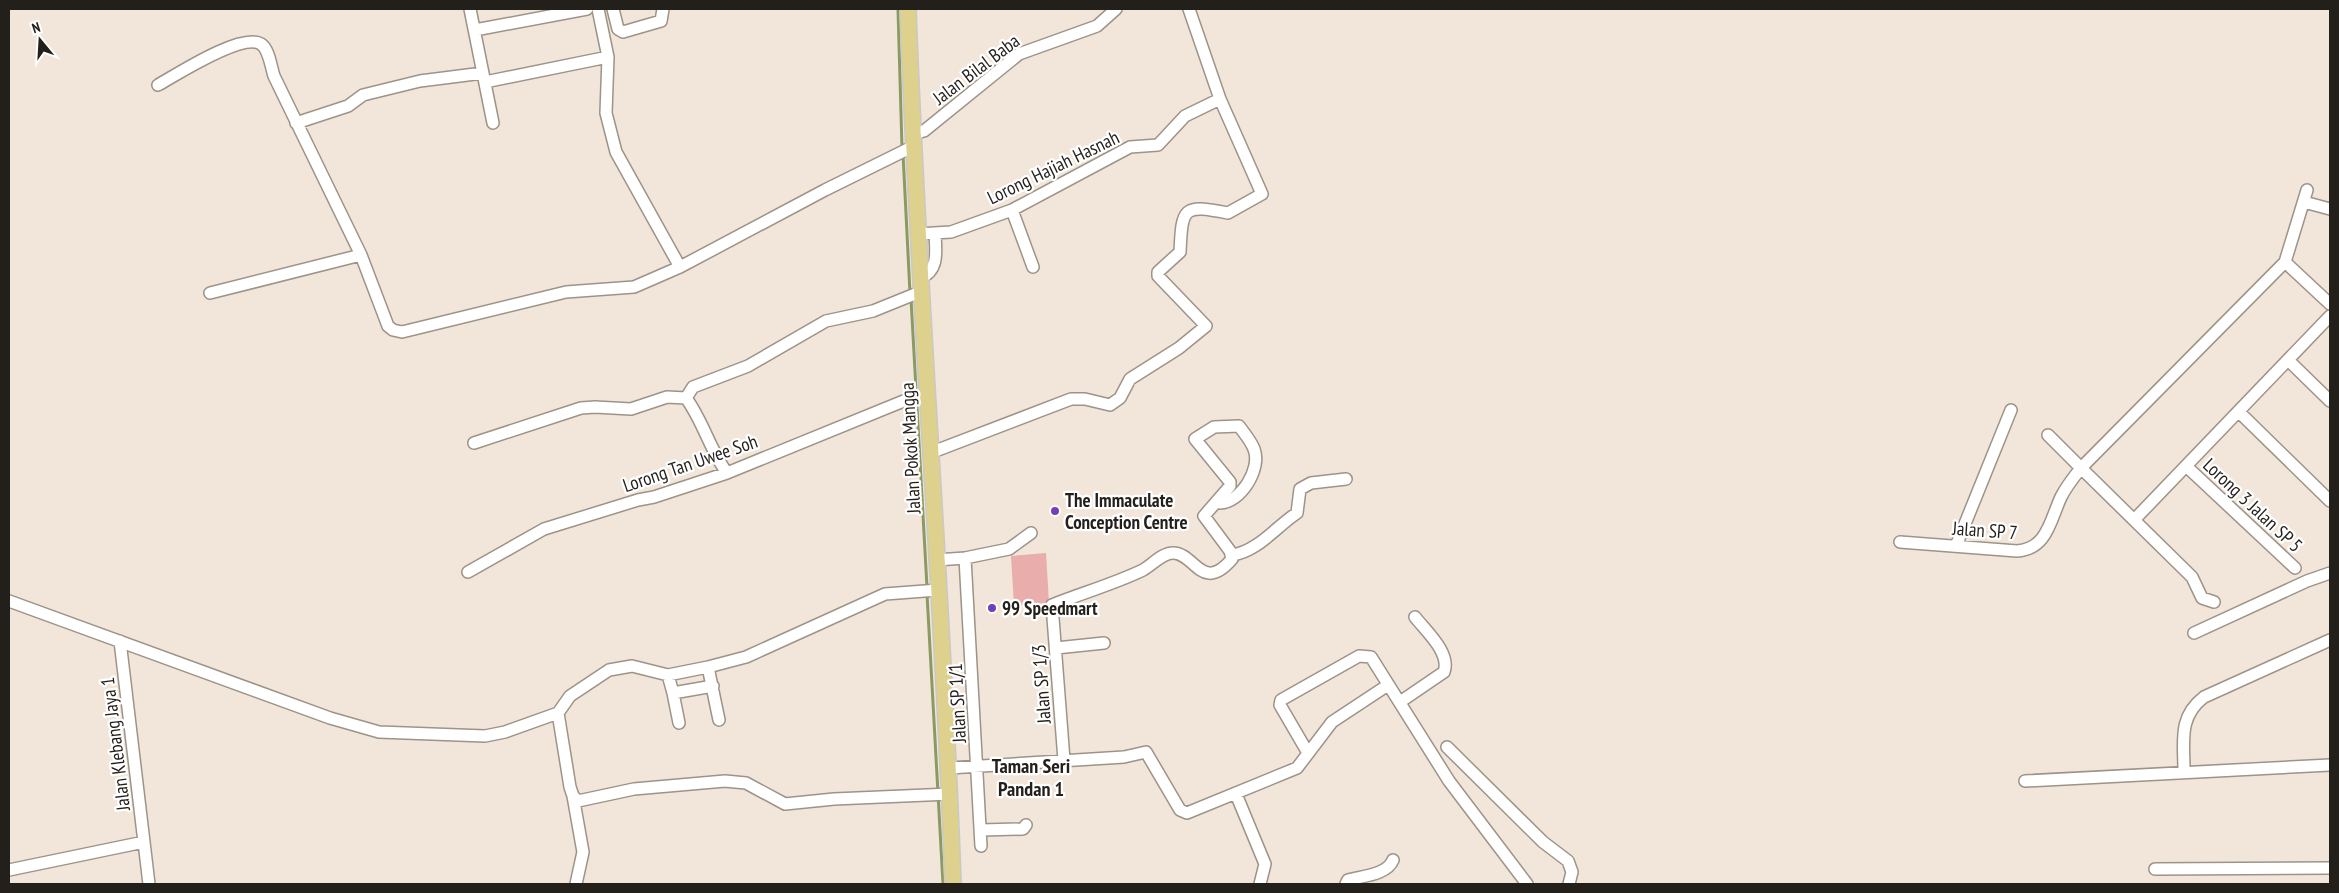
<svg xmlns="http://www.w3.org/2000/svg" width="2339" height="893" viewBox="0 0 2339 893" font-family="'PT Sans Narrow',sans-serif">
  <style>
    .green { fill: #e9adac }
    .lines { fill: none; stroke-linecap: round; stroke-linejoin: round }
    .stream { stroke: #8a9a61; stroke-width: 3 }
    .minor-casing { stroke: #9d9387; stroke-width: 14 }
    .major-casing { stroke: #cac9c8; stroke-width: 18 }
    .minor { stroke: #fff; stroke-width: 11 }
    .major { stroke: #ded08d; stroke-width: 15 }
    .poi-dot { fill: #753eb5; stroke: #fff; stroke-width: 2 }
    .labels { text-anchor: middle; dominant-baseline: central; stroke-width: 4.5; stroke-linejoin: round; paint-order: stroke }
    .street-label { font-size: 19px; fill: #231f1b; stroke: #fff }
    .poi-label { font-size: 19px; font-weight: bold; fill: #231f1b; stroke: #fff; text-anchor: start }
    .neighbourhood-label { font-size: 20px; font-weight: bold; fill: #231f1b; stroke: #fff }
  </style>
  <rect width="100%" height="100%" fill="#f1e6d9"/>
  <path class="green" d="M 1046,553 L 1049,603 L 1014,606 L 1011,556 Z"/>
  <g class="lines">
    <path class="stream" d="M 898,9 L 902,148
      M 903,154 L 910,293
      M 911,299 L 927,587
      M 927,594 L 943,884"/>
    <g class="minor-casing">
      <path id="minor" d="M 470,9 L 493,123
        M 598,9 L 608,57 L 606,113 L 616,152 L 680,267
        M 613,9 L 618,29 L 623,32 L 661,21 L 663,9
        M 475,30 L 587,9
        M 485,82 L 608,57
        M 158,85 C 176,75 242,32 261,44 C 269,49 271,67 274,76 L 361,255
        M 296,123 L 348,106 L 363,95 L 420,81 L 483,73
        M 912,134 L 924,131 L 1019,54 L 1097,26 L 1116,9
        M 2304,202 L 2330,209
        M 1012,210 L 1033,267
        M 917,234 L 951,232 L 1012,210 L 1130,147 L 1158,145 L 1185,116 L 1220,99
        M 2285,262 L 2307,190
        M 920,278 C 939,271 936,252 935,234
        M 210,293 L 361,255 L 388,326 L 393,330 L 402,332 L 566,292 L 634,287 L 680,267 L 825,190 L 912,147
        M 2288,360 L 2330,401
        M 686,398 L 693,387 L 748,366 L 826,321 L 873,311 L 920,292
        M 2239,412 L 2330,501
        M 474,443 L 581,408 L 595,407 L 631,409 L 667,397 L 686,398 C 703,421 710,450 727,473
        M 930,453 L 1071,399 L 1085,399 L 1110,405 L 1120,398 L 1130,379 L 1179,348 L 1206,326 L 1158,276 L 1158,272 L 1180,252 C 1182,207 1183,204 1228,213 L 1262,194 L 1220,99 L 1189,9
        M 2186,466 L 2295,568
        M 2134,520 L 2330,316
        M 1900,542 L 2017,551 C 2047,549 2050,521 2061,497 C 2066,487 2073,478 2081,468 L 2048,435
        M 1956,546 L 2011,410
        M 1232,555 C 1257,552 1277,526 1297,513 L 1300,489 L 1311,483 L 1346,479
        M 965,558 L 981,846
        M 936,560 L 965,558 L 1009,549 L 1031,533
        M 468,572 L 544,529 L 638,500 L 654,497 L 727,473 L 911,398 L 927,396
        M 9,601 L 330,718 L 379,732 L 485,736 L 505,732 L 558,713 L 570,696 L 609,670 L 632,666 L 668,675 L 708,667 L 746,657 L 885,594 L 938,590
        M 2214,602 L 2202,598 L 2192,577 L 2081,468 L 2285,262 L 2330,304
        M 2194,633 L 2307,581 L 2330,573
        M 120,641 L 149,884
        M 1056,648 L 1104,643
        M 708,667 L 719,720
        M 668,675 L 673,693 L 713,686
        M 673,693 L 679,723
        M 1400,702 L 1444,672 C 1451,653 1426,631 1415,617
        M 558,713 L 570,787 L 573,796 L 578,801 L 634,789 L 725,781 L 746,783 L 785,804 L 834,799 L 950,794
        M 1447,747 L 1543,842 L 1568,861 L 1572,872 L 1569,884
        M 1308,753 L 1280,705 L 1281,700 L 1359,656 L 1371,657 L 1449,781 L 1527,884
        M 1064,760 L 1052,605 C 1082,593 1114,584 1143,570 C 1152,565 1162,553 1173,553 C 1195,553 1202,594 1232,559 L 1230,551 L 1204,516 L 1230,486 L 1230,482 L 1195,439 L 1214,427 L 1239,426 C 1244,433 1251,441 1254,449 C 1262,469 1240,503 1220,503 L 1217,501
        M 949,768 L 1124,757 L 1146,752 L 1180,810 L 1187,813 L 1297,768 L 1332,722 L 1388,685
        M 2184,771 C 2184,741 2178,717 2204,697 L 2330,640
        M 2025,781 L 2330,765
        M 1236,794 L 1265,864 L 1260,884
        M 573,796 L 583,852 L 576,884
        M 981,830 L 1023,829 L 1026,825
        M 2155,869 L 2330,868
        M 9,870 L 144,842
        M 1346,884 L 1348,880 C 1362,876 1387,875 1393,860"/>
    </g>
    <g class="major-casing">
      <path id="major" d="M 908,9 C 918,301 943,592 953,884"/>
    </g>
    <use href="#minor" class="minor"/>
    <use href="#major" class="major"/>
  </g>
  <g class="poi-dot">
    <circle cx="1055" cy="511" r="5"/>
    <circle cx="992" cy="608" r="5"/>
  </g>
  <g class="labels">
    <g class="street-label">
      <text transform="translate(976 69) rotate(-37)">Jalan Bilal Baba</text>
      <text transform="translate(1053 167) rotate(-26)">Lorong Hajiah Hasnah</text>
      <text transform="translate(910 448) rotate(-93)">Jalan Pokok Mangga</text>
      <text transform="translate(690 463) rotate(-19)">Lorong Tan Uwee Soh</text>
      <text transform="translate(2253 505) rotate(43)">Lorong 3 Jalan SP 5</text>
      <text transform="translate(1985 530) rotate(4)">Jalan SP 7</text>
      <text transform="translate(1041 684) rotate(-94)">Jalan SP 1/3</text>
      <text transform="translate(957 703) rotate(-93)">Jalan SP 1/1</text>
      <text transform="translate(115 744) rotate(-97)">Jalan Klebang Jaya 1</text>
    </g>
    <g class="poi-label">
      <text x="1065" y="500">The Immaculate<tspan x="1065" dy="22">Conception Centre</tspan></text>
      <text x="1002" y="608">99 Speedmart</text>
    </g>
    <g class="neighbourhood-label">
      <text x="1031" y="766">Taman Seri<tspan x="1031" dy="23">Pandan 1</tspan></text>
    </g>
  </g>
  <rect width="2339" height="893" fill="none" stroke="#231f1b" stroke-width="20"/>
  <g transform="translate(40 40) rotate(342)" stroke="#ffffff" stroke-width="4" paint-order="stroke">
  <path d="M0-4L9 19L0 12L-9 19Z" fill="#231f1b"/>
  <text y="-8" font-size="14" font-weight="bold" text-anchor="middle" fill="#231f1b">N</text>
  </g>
</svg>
